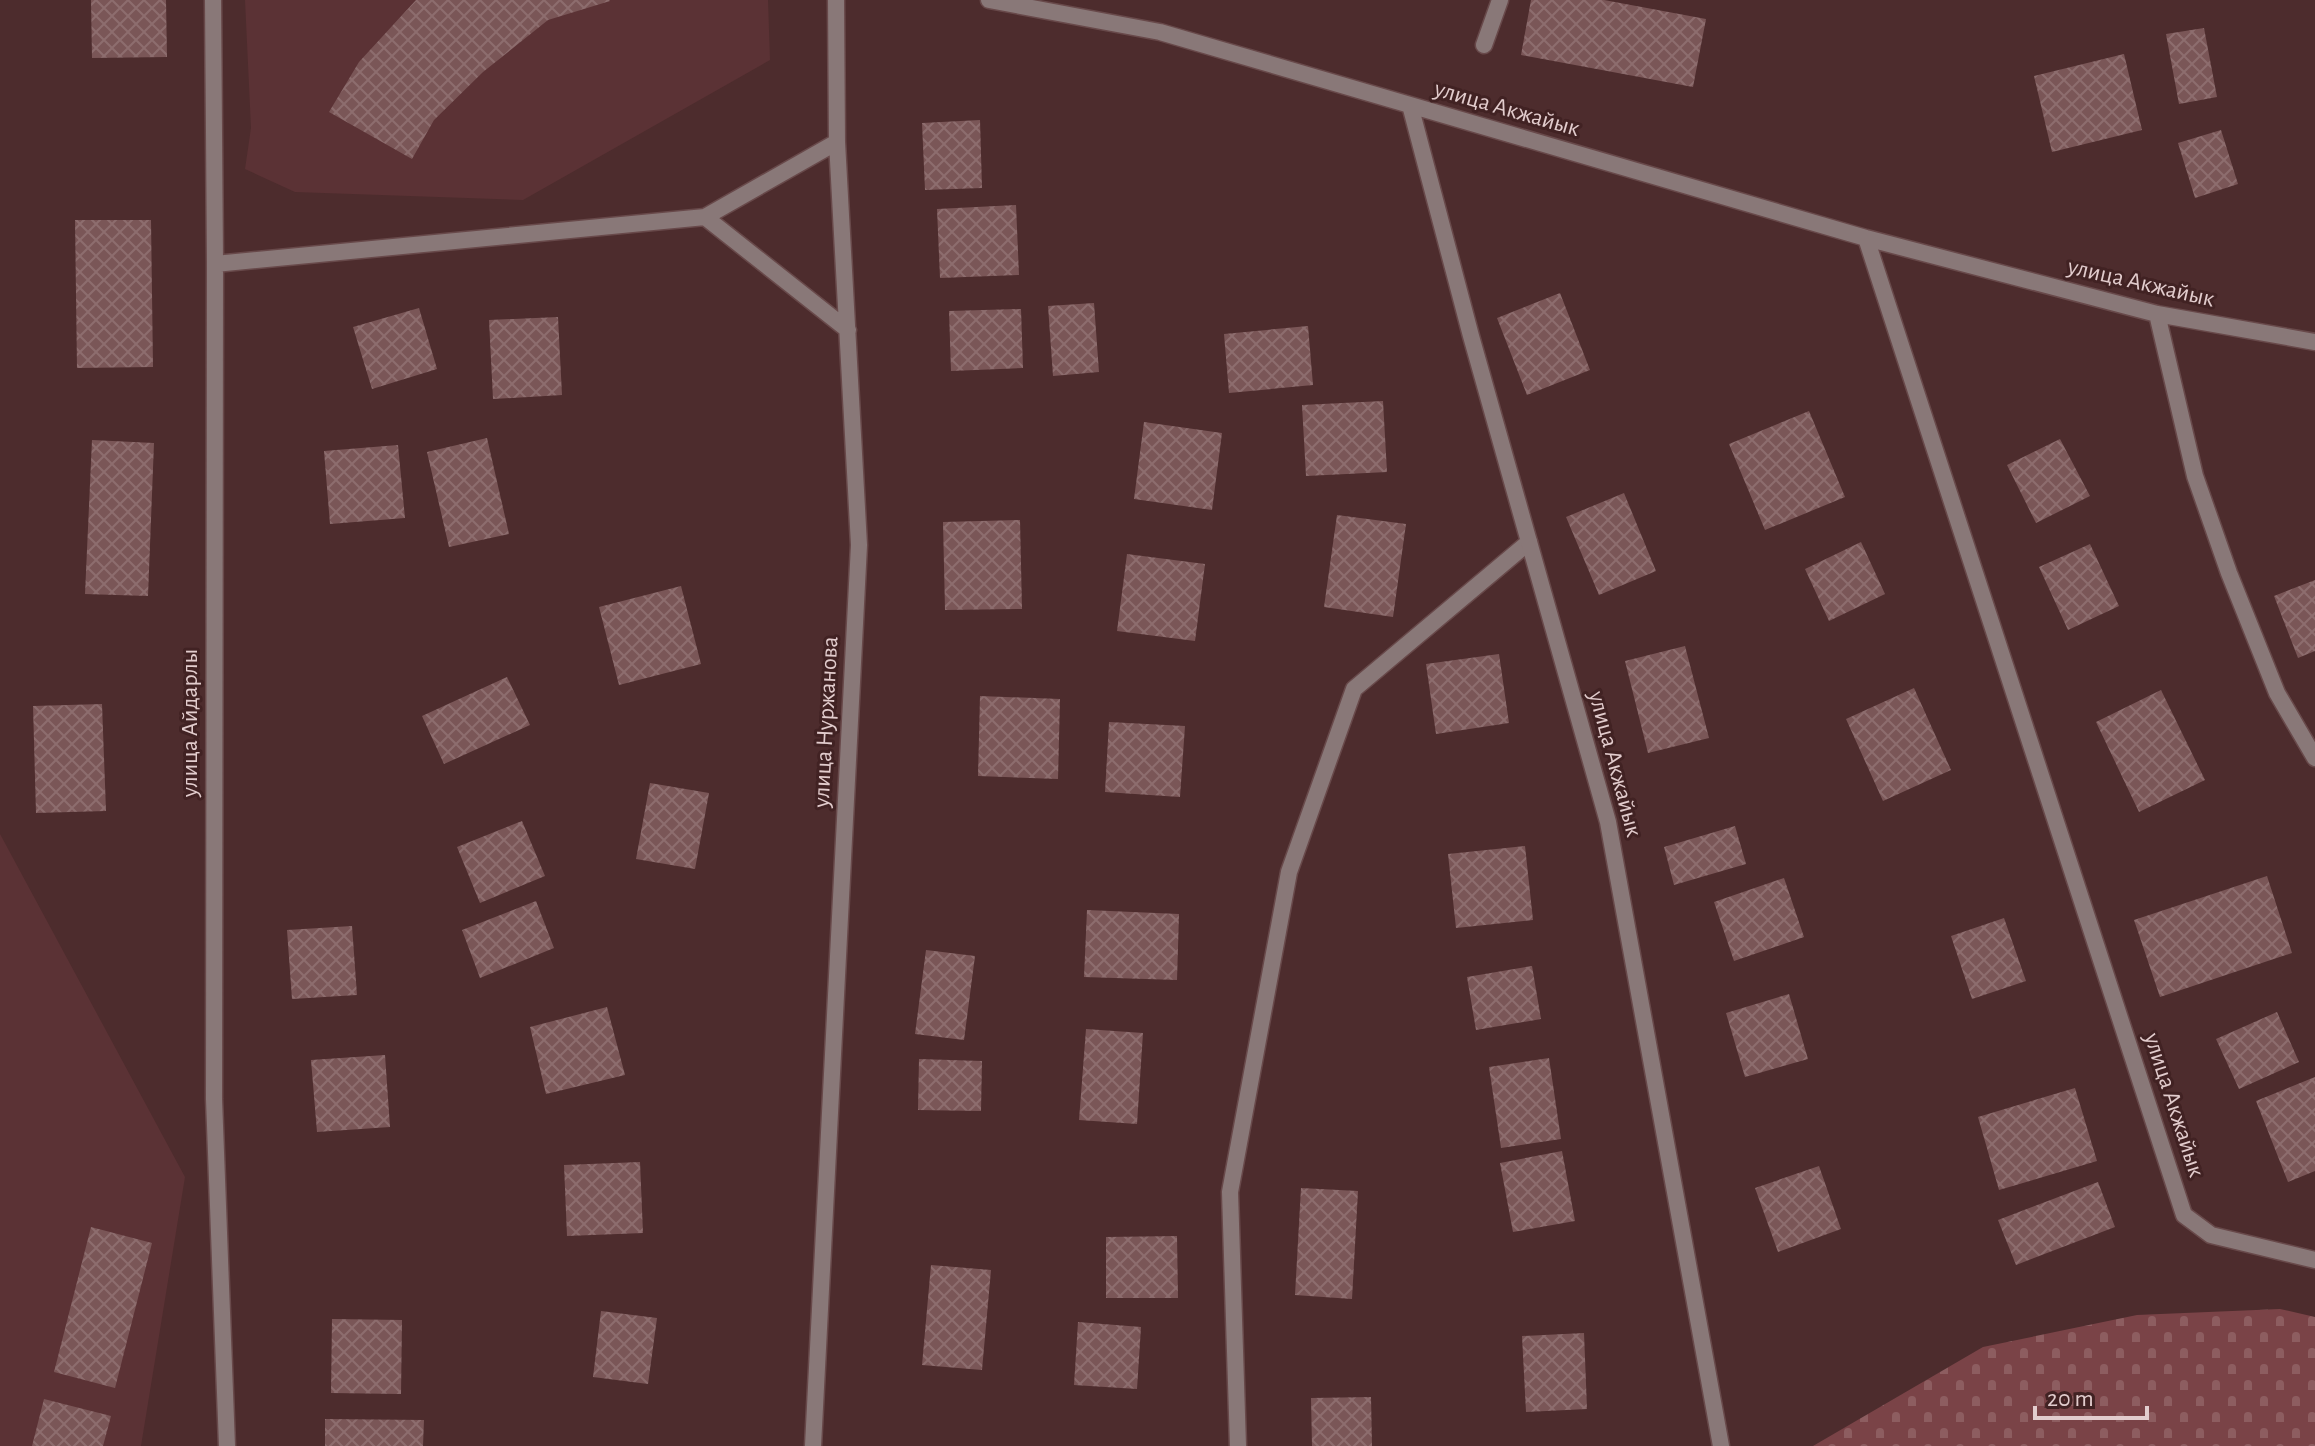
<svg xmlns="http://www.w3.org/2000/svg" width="2315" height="1446" viewBox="0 0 2315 1446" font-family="'Alegreya Sans',sans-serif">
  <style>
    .built { fill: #5b3235 }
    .cemetery { fill: url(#cemetery-stones) }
    .building { fill: url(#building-cross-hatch) }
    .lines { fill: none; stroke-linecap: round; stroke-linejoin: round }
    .service-casing { stroke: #68494a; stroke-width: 19 }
    .minor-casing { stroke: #68494a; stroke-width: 19 }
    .service { stroke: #897878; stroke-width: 16 }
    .minor { stroke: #897878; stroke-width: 16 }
    .labels { text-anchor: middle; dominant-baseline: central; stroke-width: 6; stroke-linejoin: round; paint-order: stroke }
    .street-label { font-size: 24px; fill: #e2cccd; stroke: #412223 }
  </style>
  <defs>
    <pattern id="cemetery-stones" width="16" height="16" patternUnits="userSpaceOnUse" patternTransform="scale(2)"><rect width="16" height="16" fill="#7a4347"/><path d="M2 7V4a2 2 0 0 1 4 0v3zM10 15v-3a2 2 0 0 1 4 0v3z" fill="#8d5d60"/></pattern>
    <pattern id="building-cross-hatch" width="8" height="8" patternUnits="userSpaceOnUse" patternTransform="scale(2)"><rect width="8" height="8" fill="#7a5657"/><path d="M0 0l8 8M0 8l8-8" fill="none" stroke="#8d6d6e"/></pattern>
  </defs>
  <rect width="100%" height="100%" fill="#4d2c2d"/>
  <path class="built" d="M 245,0 L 768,0 L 770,60 L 523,200 L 295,192 L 245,169 L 251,128 Z
    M 0,834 L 185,1177 L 141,1446 L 0,1446 Z"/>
  <path class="cemetery" d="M 2280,1309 L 2315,1317 L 2315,1446 L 1813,1446 L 1983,1347 L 2137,1315 Z"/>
  <path class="building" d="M 91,0 L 166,0 L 167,57 L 92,58 Z
    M 416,0 L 609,0 L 610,1 L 548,20 L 483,72 L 434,120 L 412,159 L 329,112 L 359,62 Z
    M 1531,0 L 1604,0 L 1706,19 L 1693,87 L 1521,55 Z
    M 2204,28 L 2217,97 L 2179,104 L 2166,34 Z
    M 2124,54 L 2142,130 L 2052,152 L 2034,76 Z
    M 980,120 L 982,188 L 925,190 L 922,123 Z
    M 2221,130 L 2238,184 L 2195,198 L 2178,143 Z
    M 1016,205 L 1019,275 L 940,278 L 937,209 Z
    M 75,220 L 151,220 L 153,367 L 77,368 Z
    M 1560,293 L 1590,370 L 1527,395 L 1497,318 Z
    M 1094,303 L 1099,372 L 1053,376 L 1048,306 Z
    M 419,308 L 437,369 L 372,389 L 353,327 Z
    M 1021,309 L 1023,368 L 951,371 L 949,311 Z
    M 558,317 L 562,395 L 493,399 L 489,320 Z
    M 1308,326 L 1313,385 L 1229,393 L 1224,334 Z
    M 1383,401 L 1387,472 L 1306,476 L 1302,405 Z
    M 1809,411 L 1845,497 L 1765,530 L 1729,444 Z
    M 1144,422 L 1222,433 L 1212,510 L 1134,499 Z
    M 487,438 L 509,534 L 449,547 L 427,452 Z
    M 2060,439 L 2090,496 L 2036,523 L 2007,465 Z
    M 92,440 L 154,443 L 148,596 L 85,594 Z
    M 398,445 L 405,518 L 330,524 L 324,451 Z
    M 1624,493 L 1656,571 L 1599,595 L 1566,517 Z
    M 1337,515 L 1406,524 L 1393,617 L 1324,607 Z
    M 1020,520 L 1022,609 L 945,610 L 943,522 Z
    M 1861,542 L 1885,594 L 1829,621 L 1805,569 Z
    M 2090,544 L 2119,606 L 2068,630 L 2039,567 Z
    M 1127,554 L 1205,564 L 1195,641 L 1117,631 Z
    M 2315,580 L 2315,651 L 2298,658 L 2274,596 Z
    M 681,586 L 701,664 L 619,685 L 599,607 Z
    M 1685,646 L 1709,738 L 1648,753 L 1625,661 Z
    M 1499,654 L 1509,723 L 1436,734 L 1426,664 Z
    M 507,677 L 530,725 L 444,764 L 422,716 Z
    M 1914,688 L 1951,770 L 1883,801 L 1846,719 Z
    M 2161,690 L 2205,780 L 2139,812 L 2096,722 Z
    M 980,696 L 1060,699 L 1058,779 L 978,776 Z
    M 102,704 L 106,811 L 36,813 L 33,706 Z
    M 1109,722 L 1185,726 L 1180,797 L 1105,792 Z
    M 650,783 L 709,793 L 695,869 L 636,859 Z
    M 522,821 L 545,876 L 480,903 L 457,847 Z
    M 1735,826 L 1746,864 L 1674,885 L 1664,847 Z
    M 1525,846 L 1533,920 L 1456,928 L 1448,854 Z
    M 2267,876 L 2292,953 L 2160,997 L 2134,920 Z
    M 1784,878 L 1804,937 L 1734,961 L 1714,902 Z
    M 536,901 L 554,948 L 480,978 L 462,930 Z
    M 1087,910 L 1179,914 L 1177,980 L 1084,977 Z
    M 2004,918 L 2026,981 L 1972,999 L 1951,936 Z
    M 352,926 L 357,995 L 292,999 L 287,930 Z
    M 926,950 L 975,956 L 964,1040 L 915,1034 Z
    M 1532,966 L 1541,1019 L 1476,1030 L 1467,977 Z
    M 1789,994 L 1808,1059 L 1745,1077 L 1726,1013 Z
    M 607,1007 L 625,1075 L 546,1094 L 530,1027 Z
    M 2277,1012 L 2299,1062 L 2239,1089 L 2216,1039 Z
    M 1086,1029 L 1143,1033 L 1137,1124 L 1079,1120 Z
    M 385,1055 L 390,1127 L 317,1132 L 311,1060 Z
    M 1549,1058 L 1561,1139 L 1501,1148 L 1489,1067 Z
    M 919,1059 L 982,1061 L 981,1111 L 918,1110 Z
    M 2315,1077 L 2315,1171 L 2288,1182 L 2256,1101 Z
    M 2075,1088 L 2097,1161 L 1999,1190 L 1978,1117 Z
    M 1562,1151 L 1575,1221 L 1513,1232 L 1500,1163 Z
    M 640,1162 L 643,1233 L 567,1236 L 564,1165 Z
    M 1819,1166 L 1841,1229 L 1778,1252 L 1755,1188 Z
    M 2098,1182 L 2115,1227 L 2016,1265 L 1998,1220 Z
    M 1301,1188 L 1358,1191 L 1352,1299 L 1295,1295 Z
    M 91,1227 L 152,1243 L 115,1388 L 54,1372 Z
    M 1177,1236 L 1178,1298 L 1106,1298 L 1106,1237 Z
    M 931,1265 L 991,1270 L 982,1370 L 922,1365 Z
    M 601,1311 L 657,1318 L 648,1384 L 593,1377 Z
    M 332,1319 L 402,1320 L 401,1394 L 331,1393 Z
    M 1078,1322 L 1141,1327 L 1137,1389 L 1074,1385 Z
    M 1584,1333 L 1587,1409 L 1526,1412 L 1522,1336 Z
    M 1371,1397 L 1372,1446 L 1312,1446 L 1311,1398 Z
    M 44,1399 L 111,1416 L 103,1446 L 32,1446 Z
    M 325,1419 L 424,1420 L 423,1446 L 325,1446 Z"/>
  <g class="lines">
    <g class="service-casing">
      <path id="service" d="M 1484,45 L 1500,0
        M 1238,1446 L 1230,1192 L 1289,872 L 1354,689 L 1529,542"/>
    </g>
    <g class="minor-casing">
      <path id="minor" d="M 213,0 L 215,264 L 214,1099 L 227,1446
        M 989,0 L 1160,32 L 1866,238 L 2157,314 L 2315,342
        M 1410,105 L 1471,336 L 1608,822 L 1721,1446
        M 705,217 L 837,142
        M 1866,238 L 2184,1215 L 2211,1235 L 2315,1260
        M 215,264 L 705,217 L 848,330
        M 2157,314 L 2195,476 L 2229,573 L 2277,693 L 2315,758
        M 813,1446 L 859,545 L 837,142 L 836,0"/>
    </g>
    <use href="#service" class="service"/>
    <use href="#minor" class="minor"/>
  </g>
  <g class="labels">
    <g class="street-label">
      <text transform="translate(1507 109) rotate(16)">улица Акжайык</text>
      <text transform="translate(2141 283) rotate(13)">улица Акжайык</text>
      <text transform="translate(826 722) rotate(-87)">улица Нуржанова</text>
      <text transform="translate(190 723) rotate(-90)">улица Айдарлы</text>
      <text transform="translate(1615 764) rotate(75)">улица Акжайык</text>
      <text transform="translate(2174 1105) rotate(72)">улица Акжайык</text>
    </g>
  </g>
  <path d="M2035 1406v12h112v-12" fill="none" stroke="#e2cccd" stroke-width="4"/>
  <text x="2047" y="1406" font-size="24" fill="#e2cccd" stroke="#412223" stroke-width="6" paint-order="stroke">20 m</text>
</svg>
